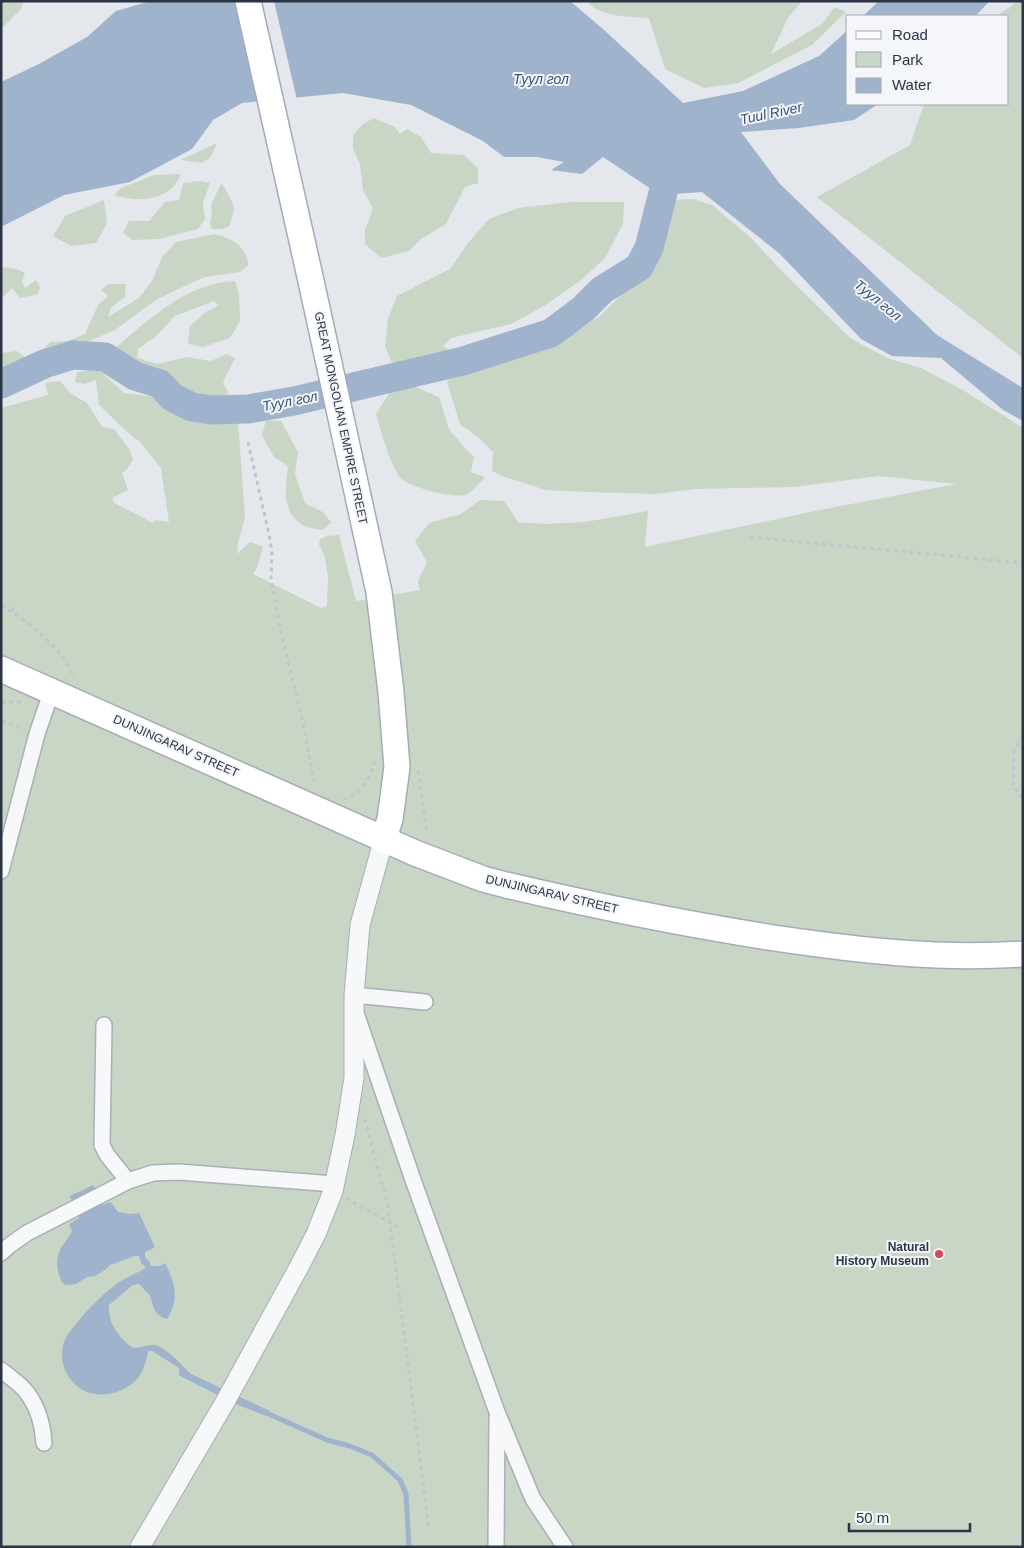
<svg xmlns="http://www.w3.org/2000/svg" width="1024" height="1548" viewBox="0 0 1024 1548" font-family="Arial,sans-serif">
  <style>
    .green { fill: #c9d6c5 }
    .water { fill: #9fb4cc }
    .pier { fill: #e4e7ec }
    .lines { fill: none; stroke-linecap: round; stroke-linejoin: round }
    .stream { stroke: #9fb4cc; stroke-width: 5 }
    .river { stroke: #9fb4cc; stroke-width: 29 }
    .minor-casing { stroke: #a9aeb7; stroke-width: 18 }
    .tertiary-casing { stroke: #a9aeb7; stroke-width: 21 }
    .primary-casing { stroke: #a3abb8; stroke-width: 28 }
    .path { stroke: #c2c5cb; stroke-width: 3; stroke-dasharray: 4 4; stroke-linecap: butt }
    .minor { stroke: #f7f8fa; stroke-width: 15 }
    .tertiary { stroke: #f7f8fa; stroke-width: 19 }
    .primary { stroke: #fff; stroke-width: 25 }
    .poi-dot { fill: #d1495b; stroke: #f4f6f9; stroke-width: 2 }
    .labels { text-anchor: middle; dominant-baseline: central; stroke-width: 4; stroke-linejoin: round; paint-order: stroke }
    .street-label { font-size: 12px; fill: #2b3445; stroke: #f4f6f9 }
    .poi-label { font-size: 12px; font-weight: bold; fill: #2b3445; stroke: #f4f6f9; text-anchor: end }
    .water-label { font-size: 14px; font-style: italic; fill: #34527a; stroke: #f4f6f9 }
  </style>
  <rect width="100%" height="100%" fill="#e4e7ec"/>
  <path class="green" d="M 1,1 L 23,1 L 21,9 L 1,29 Z
    M 587,1 L 802,1 L 788,18 L 771,54 L 822,24 L 835,7 L 846,12 L 812,45 L 738,83 L 704,88 L 665,69 L 649,18 C 629,16 600,18 587,1 Z
    M 1018,1 L 1023,1 L 1023,358 L 817,197 L 910,145 L 924,104 L 1008,104 L 1008,16 L 997,16 Z
    M 374,118 L 395,127 L 400,134 L 407,129 L 421,137 L 431,153 L 464,155 L 478,168 L 478,183 L 465,187 L 446,224 L 421,239 L 409,251 L 381,258 L 365,244 L 365,230 L 373,208 L 363,190 L 360,164 L 353,149 L 353,135 L 363,124 Z
    M 217,143 L 210,158 L 202,163 L 180,160 Z
    M 181,174 C 179,179 176,184 172,188 C 157,202 132,201 114,195 L 121,188 L 154,175 Z
    M 201,181 L 210,183 L 203,203 L 205,219 L 198,229 L 159,239 L 132,240 L 123,233 L 129,221 L 149,221 L 165,202 L 179,200 L 183,183 Z
    M 221,184 C 225,187 225,189 228,194 C 237,212 234,206 230,226 L 223,229 L 212,229 L 210,223 L 212,214 L 211,205 Z
    M 693,199 L 712,205 L 749,236 L 781,270 L 850,338 L 887,358 L 921,368 L 961,389 L 1023,428 L 1023,1547 L 1,1547 L 1,408 L 48,395 L 45,383 L 60,381 L 70,393 L 87,403 L 102,427 L 114,429 L 129,449 L 133,460 L 126,470 L 122,473 L 128,490 L 112,498 L 114,503 L 153,523 L 155,520 L 169,522 L 161,468 L 141,443 L 125,430 L 99,405 L 96,380 L 85,384 L 75,382 L 77,372 L 98,369 L 124,393 L 155,397 L 202,418 L 238,421 L 245,518 L 238,543 L 237,554 L 250,542 L 263,547 L 257,568 L 253,574 L 321,608 L 327,606 L 328,577 L 325,557 L 319,545 L 320,539 L 328,536 L 339,535 L 356,601 L 420,590 L 418,581 L 427,562 L 415,541 L 429,523 L 461,514 L 480,500 L 504,501 L 518,522 L 544,524 L 585,522 L 648,511 L 645,547 L 815,511 L 956,484 L 879,476 L 794,487 L 696,489 L 654,494 L 588,492 L 546,490 L 505,477 L 492,471 L 493,452 L 478,437 L 460,424 L 447,382 L 453,374 L 506,358 L 550,348 L 600,316 L 655,261 L 667,226 L 671,200 Z
    M 104,200 L 107,223 L 96,243 L 71,246 L 53,236 L 65,216 Z
    M 571,202 L 624,202 L 623,224 L 605,258 L 580,281 L 544,306 L 511,324 L 451,338 L 443,346 L 457,355 L 448,362 L 437,364 L 404,367 L 391,361 L 385,346 L 388,319 L 397,296 L 450,269 L 468,243 L 489,219 L 518,208 Z
    M 215,234 C 234,240 244,244 249,265 L 240,272 L 205,277 L 195,281 L 156,300 L 115,330 L 55,355 L 42,351 L 50,342 L 68,341 L 85,334 L 98,305 L 108,296 L 101,290 L 108,284 L 126,284 L 125,297 L 111,308 L 108,317 L 139,298 L 152,281 L 162,257 L 176,242 Z
    M 1,267 L 17,269 L 25,273 L 22,281 L 25,288 L 36,280 L 40,287 L 38,294 L 20,298 L 12,288 L 1,299 Z
    M 235,281 L 239,293 L 240,321 L 230,338 L 203,347 L 188,344 L 190,326 L 206,312 L 219,305 L 214,301 L 175,316 L 156,336 L 138,349 L 137,358 L 158,364 L 187,357 L 211,361 L 226,354 L 235,358 L 223,382 L 228,393 L 224,400 L 202,399 L 158,378 L 122,358 L 112,351 C 147,321 186,283 235,281 Z
    M 17,351 L 26,358 L 1,373 L 1,353 Z
    M 407,387 L 416,387 L 439,397 L 449,429 L 465,448 L 474,457 L 471,472 L 485,477 C 480,482 472,493 465,495 C 452,498 406,487 399,476 C 389,461 381,431 376,414 L 390,392 Z
    M 266,420 L 281,421 L 298,452 L 295,474 L 305,503 L 323,512 L 331,522 L 323,530 C 317,529 306,528 301,524 C 281,511 286,486 288,466 L 274,457 L 262,435 Z"/>
  <path class="water" d="M 151,1 L 570,1 L 603,29 L 683,103 L 743,91 L 819,56 L 848,30 L 848,104 L 878,104 L 854,120 L 799,128 L 741,132 L 780,184 L 937,335 L 1023,388 L 1023,421 L 1003,410 L 941,358 L 892,356 L 861,339 L 780,254 L 702,192 L 660,195 L 603,157 L 582,174 L 551,170 L 564,162 L 537,157 L 504,157 L 483,141 L 411,105 L 343,93 L 242,103 L 213,120 L 192,149 L 130,182 L 64,195 L 1,227 L 1,82 L 39,64 L 87,37 L 116,11 Z
    M 879,1 L 990,1 L 975,16 L 863,16 Z
    M 93,1185 L 103,1205 L 109,1202 L 112,1203 L 118,1212 L 129,1214 L 139,1213 L 154,1245 L 154,1248 L 145,1252 L 145,1258 L 149,1261 L 151,1266 L 160,1266 L 165,1263 C 175,1283 180,1299 167,1319 C 151,1314 155,1306 149,1294 C 144,1291 143,1287 139,1284 L 133,1285 L 109,1305 C 109,1310 109,1315 111,1321 C 113,1328 128,1349 136,1348 C 143,1347 151,1343 158,1346 C 172,1353 181,1365 191,1374 L 270,1411 L 266,1416 L 238,1405 L 184,1378 L 179,1375 L 179,1368 L 152,1351 L 148,1351 C 146,1362 143,1375 134,1382 C 112,1401 79,1399 66,1372 C 62,1364 61,1354 63,1345 C 67,1329 104,1292 119,1282 C 127,1277 137,1273 146,1268 L 141,1263 L 139,1256 L 135,1256 L 110,1265 L 105,1270 L 95,1276 L 87,1277 L 76,1284 L 65,1285 C 60,1281 60,1277 58,1271 C 54,1251 64,1246 72,1231 L 69,1224 L 79,1218 L 70,1196 Z"/>
  <path class="pier" d="M 235,1 L 274,1 L 297,100 L 259,104 Z"/>
  <g class="lines">
    <path class="stream" d="M 262,1411 L 327,1440 L 350,1446 L 372,1455 L 400,1480 L 406,1494 L 409,1547"/>
    <path class="river" d="M 1,384 L 44,364 L 73,355 L 105,357 L 135,376 L 160,384 L 172,397 L 192,407 L 211,410 L 248,409 L 294,401 L 463,361 L 551,333 L 583,309 L 602,290 L 639,267 L 649,248 L 666,181 L 681,164"/>
    <g class="minor-casing">
      <path id="minor" d="M 1,871 L 37,734 L 52,690
        M 354,995 L 425,1002
        M 357,1016 L 413,1180 L 497,1412 L 533,1499 L 565,1547
        M 104,1025 L 102,1145 L 107,1155 L 128,1181
        M 1,1253 L 10,1245 L 27,1233 L 128,1181 L 153,1173 L 179,1172 L 334,1184
        M 1,1370 C 10,1377 22,1385 28,1394 C 38,1408 43,1427 44,1443
        M 496,1547 L 497,1418"/>
    </g>
    <g class="tertiary-casing">
      <path id="tertiary" d="M 140,1547 L 225,1402 L 299,1267 L 316,1234 L 333,1191 L 345,1135 L 354,1078 L 354,995 L 360,925 L 384,838"/>
    </g>
    <g class="primary-casing">
      <path id="primary" d="M 248,1 L 309,272 L 379,592 L 391,692 L 397,767 L 390,819 L 384,838
        M 1,669 L 415,853 L 483,879 L 506,885 C 595,906 684,924 774,938 C 856,950 939,960 1023,954"/>
    </g>
    <path class="path" d="M 248,442 L 269,534 L 272,553 L 271,578 L 280,628 L 305,732 L 315,787
      M 750,537 L 1023,563
      M 1,606 C 25,617 68,653 74,679
      M 13,611 L 15,604
      M 1,702 L 23,702
      M 1,721 L 25,729
      M 1023,736 L 1014,751 L 1013,787 L 1023,798
      M 418,771 L 427,834
      M 343,799 C 361,794 371,778 375,760
      M 365,1119 L 387,1202 L 390,1223 L 429,1529
      M 346,1198 L 399,1228"/>
    <use href="#minor" class="minor"/>
    <use href="#tertiary" class="tertiary"/>
    <use href="#primary" class="primary"/>
  </g>
  <circle class="poi-dot" cx="939" cy="1254" r="5"/>
  <g class="labels">
    <g class="street-label">
      <text transform="translate(341 418) rotate(78)">GREAT MONGOLIAN EMPIRE STREET</text>
      <text transform="translate(176 746) rotate(24)">DUNJINGARAV STREET</text>
      <text transform="translate(552 894) rotate(13)">DUNJINGARAV STREET</text>
    </g>
    <g class="poi-label">
      <text x="929" y="1247">Natural<tspan x="929" dy="14">History Museum</tspan></text>
    </g>
    <g class="water-label">
      <text x="541" y="79">Туул гол</text>
      <text transform="translate(771 113) rotate(-12)">Tuul River</text>
      <text transform="translate(878 300) rotate(39)">Туул гол</text>
      <text transform="translate(290 401) rotate(-11)">Туул гол</text>
    </g>
  </g>
  <rect width="1024" height="1548" fill="none" stroke="#2b3445" stroke-width="5"/>
  <rect x="846" y="15" width="162" height="90" fill="#f4f6f9" stroke="#a4a8b1"/>
  <rect x="856" y="31" width="25" height="8" fill="#ffffff" stroke="#a4a8b1"/>
  <text x="892" y="40" font-size="15" fill="#2b3445">Road</text>
  <rect x="856" y="52" width="25" height="15" fill="#c9d6c5" stroke="#a4a8b1"/>
  <text x="892" y="65" font-size="15" fill="#2b3445">Park</text>
  <rect x="856" y="78" width="25" height="15" fill="#9fb4cc" stroke="#a4a8b1"/>
  <text x="892" y="90" font-size="15" fill="#2b3445">Water</text>
  <path d="M849 1523v8h121v-8" fill="none" stroke="#2b3445" stroke-width="2.5"/>
  <text x="856" y="1523" font-size="15" fill="#2b3445" stroke="#f4f6f9" stroke-width="4" paint-order="stroke">50 m</text>
</svg>
